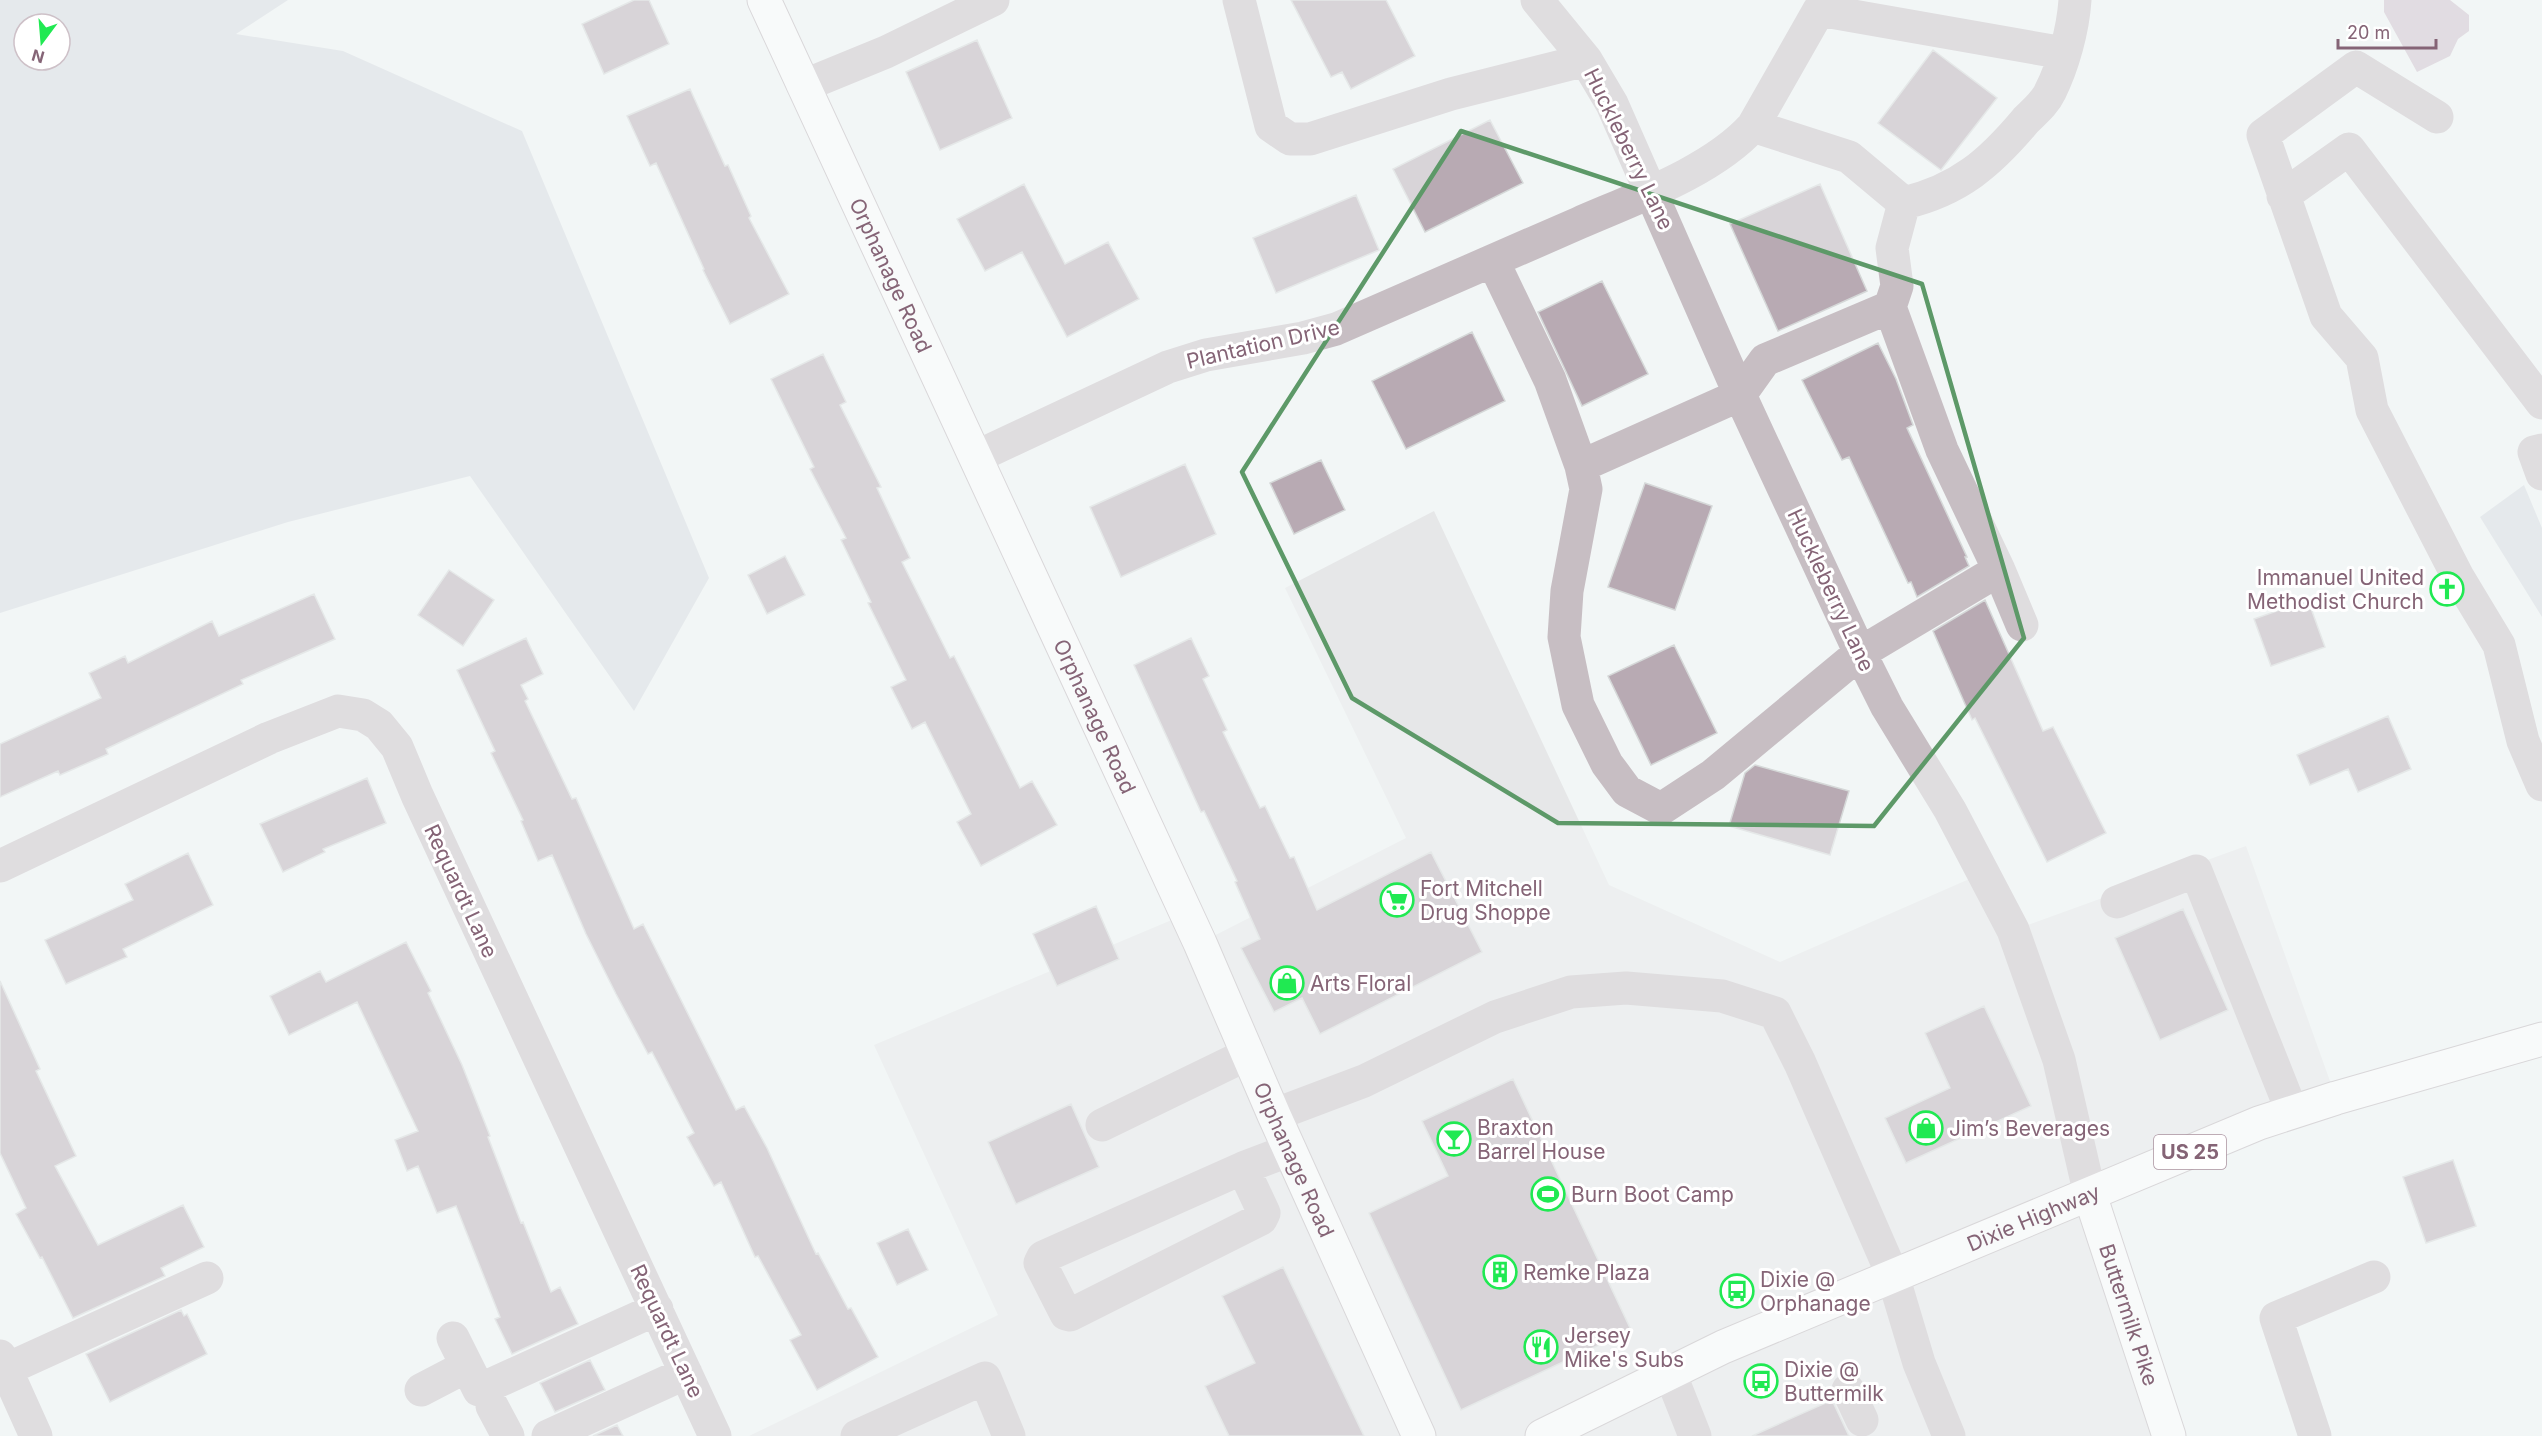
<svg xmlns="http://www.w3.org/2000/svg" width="2542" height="1436" viewBox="0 0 2542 1436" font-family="Inter,sans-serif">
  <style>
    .built { fill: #e6e7e8 }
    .green { fill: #d6dae0; fill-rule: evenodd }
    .water { fill: #cdbdc9 }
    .building { fill: #b8aab3; stroke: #d5d8d8; stroke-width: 1.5 }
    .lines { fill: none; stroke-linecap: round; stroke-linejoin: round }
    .major-casing { stroke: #bbb2b7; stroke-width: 35 }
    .minor { stroke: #c7bec3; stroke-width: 33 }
    .major { stroke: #fff; stroke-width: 33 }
    .marked { fill: none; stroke: #5d9968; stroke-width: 4.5; stroke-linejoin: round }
    .labels { text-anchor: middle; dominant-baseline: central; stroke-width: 6; stroke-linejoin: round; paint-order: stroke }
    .shield { fill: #fff; stroke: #aa929f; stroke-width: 1.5 }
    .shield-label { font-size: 20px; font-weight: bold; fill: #856476 }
    .street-label { font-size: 21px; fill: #856476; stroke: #fff }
    .poi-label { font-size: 21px; fill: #856476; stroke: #fff; text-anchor: start }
  </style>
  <rect width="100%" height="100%" fill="#f2f6f6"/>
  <path class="built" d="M 1434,511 L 1609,885 L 1780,962 L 1983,873 L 2014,930 L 2246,846 L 2336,1098 L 2090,1195 L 2169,1436 L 749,1436 L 998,1315 L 874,1045 L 1186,914 L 1200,943 L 1406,838 L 1285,588 Z"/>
  <path class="green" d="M 0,0 L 288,0 L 236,34 L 343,51 L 522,131 L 709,578 L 634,711 L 470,476 L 288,522 L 0,613 ZM 24,24 L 60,24 L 60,60 L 24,60 Z
    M 2524,485 L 2542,528 L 2542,617 L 2480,517 Z"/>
  <path class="water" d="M 2384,0 L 2450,0 L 2469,15 L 2469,31 L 2458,39 L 2450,56 L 2417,72 L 2384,12 Z"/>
  <path class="building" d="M 634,0 L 649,0 L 669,44 L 604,74 L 582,24 Z
    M 1291,0 L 1386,0 L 1415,56 L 1351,89 L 1342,72 L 1331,77 Z
    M 977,40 L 1012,118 L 940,150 L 906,72 Z
    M 1933,50 L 1997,98 L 1941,170 L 1878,123 Z
    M 690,89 L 725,166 L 728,165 L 751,216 L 749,218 L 789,294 L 730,324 L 703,270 L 704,269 L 656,163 L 650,166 L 627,116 Z
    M 1490,120 L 1523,183 L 1425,232 L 1393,169 Z
    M 1024,184 L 1065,264 L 1108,242 L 1139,299 L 1067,337 L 1022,252 L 985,271 L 957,219 Z
    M 1820,184 L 1867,291 L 1778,331 L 1730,224 Z
    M 1356,195 L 1379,250 L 1276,293 L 1253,238 Z
    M 1602,281 L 1648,374 L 1582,406 L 1538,312 Z
    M 1472,332 L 1505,401 L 1406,449 L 1372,381 Z
    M 1878,343 L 1896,379 L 1913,425 L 1907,428 L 1967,557 L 1965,557 L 1969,566 L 1917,597 L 1911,582 L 1908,583 L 1849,457 L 1842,460 L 1802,380 Z
    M 823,354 L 846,402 L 840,405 L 881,487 L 877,488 L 910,558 L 902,562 L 950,658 L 954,656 L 1020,788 L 1032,781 L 1057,825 L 981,866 L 957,822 L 971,814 L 925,722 L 912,729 L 891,687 L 906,680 L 868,603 L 871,602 L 841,540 L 846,538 L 810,469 L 814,467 L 771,379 Z
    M 1321,460 L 1345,510 L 1294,534 L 1270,483 Z
    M 1185,464 L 1216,534 L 1121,577 L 1090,507 Z
    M 1645,483 L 1712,506 L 1675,610 L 1608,587 Z
    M 785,556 L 805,595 L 767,614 L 748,575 Z
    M 449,570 L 494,600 L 463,646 L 418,615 Z
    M 314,594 L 335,639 L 241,680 L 243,684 L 106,749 L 108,754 L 60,775 L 58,771 L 0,797 L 0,744 L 101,698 L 89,673 L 125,656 L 128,663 L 212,621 L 219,636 Z
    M 1985,600 L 2043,731 L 2053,727 L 2106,833 L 2047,862 L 1975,718 L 1972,720 L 1933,631 Z
    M 2308,600 L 2325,647 L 2271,666 L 2254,619 Z
    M 526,638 L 543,674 L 521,685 L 528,699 L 525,701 L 572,799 L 576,798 L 634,929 L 643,924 L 736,1110 L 744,1106 L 767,1148 L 816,1254 L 818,1253 L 848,1309 L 851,1308 L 878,1357 L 817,1390 L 790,1340 L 801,1335 L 758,1256 L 755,1257 L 721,1182 L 714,1186 L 687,1137 L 694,1133 L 652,1052 L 648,1054 L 616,994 L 586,934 L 552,855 L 538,861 L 521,821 L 523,820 L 491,753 L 495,751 L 457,670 Z
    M 1191,638 L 1209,676 L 1203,679 L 1227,730 L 1223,732 L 1260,808 L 1265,806 L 1290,858 L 1294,857 L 1317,910 L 1431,852 L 1482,952 L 1320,1034 L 1302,998 L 1274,1012 L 1241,948 L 1260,939 L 1235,882 L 1237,881 L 1204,811 L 1201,812 L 1134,665 Z
    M 1674,645 L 1717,733 L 1651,765 L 1608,676 Z
    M 2388,716 L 2411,769 L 2358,792 L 2348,769 L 2310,785 L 2297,755 Z
    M 1755,765 L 1849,791 L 1830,855 L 1729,826 L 1745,773 Z
    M 367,778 L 386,823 L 323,849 L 325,852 L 283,872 L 260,824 Z
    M 188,853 L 213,905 L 123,949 L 127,957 L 66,984 L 45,940 L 133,900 L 125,884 Z
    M 1096,906 L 1119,959 L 1057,986 L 1033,934 Z
    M 2183,909 L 2228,1010 L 2160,1040 L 2115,938 Z
    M 406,942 L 431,991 L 428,993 L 462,1065 L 490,1136 L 488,1137 L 521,1223 L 523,1222 L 551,1292 L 560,1287 L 578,1324 L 512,1354 L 495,1319 L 500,1317 L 456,1206 L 437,1213 L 418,1166 L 407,1171 L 395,1140 L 418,1131 L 357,1002 L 289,1035 L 270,996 L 320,971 L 326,982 Z
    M 0,981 L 40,1069 L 36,1071 L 76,1156 L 55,1166 L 98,1245 L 183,1205 L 204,1247 L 161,1268 L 165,1276 L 73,1318 L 42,1257 L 40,1258 L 16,1214 L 26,1208 L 0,1153 Z
    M 1984,1006 L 2031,1106 L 1906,1163 L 1885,1118 L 1950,1088 L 1925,1033 Z
    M 1513,1079 L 1631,1330 L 1461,1410 L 1369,1213 L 1448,1176 L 1422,1121 Z
    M 1071,1104 L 1099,1167 L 1016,1204 L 988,1142 Z
    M 2453,1160 L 2476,1226 L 2426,1243 L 2403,1177 Z
    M 908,1229 L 928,1270 L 897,1285 L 877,1243 Z
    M 1283,1267 L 1364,1436 L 1229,1436 L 1205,1386 L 1255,1363 L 1222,1296 Z
    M 181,1310 L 184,1316 L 187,1314 L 207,1354 L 110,1402 L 86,1354 Z
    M 590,1360 L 605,1390 L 555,1412 L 540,1383 Z
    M 1832,1400 L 1849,1436 L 1752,1436 Z
    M 617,1425 L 623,1436 L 593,1436 Z"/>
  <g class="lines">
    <g class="major-casing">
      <g id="major">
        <path id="s1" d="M 764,0 L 1200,943 L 1274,1115 L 1419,1436"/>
        <path id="s2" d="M 2090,1195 L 2169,1436"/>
        <path id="s3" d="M 1542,1436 L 1723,1347 L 2259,1123 L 2336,1098 L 2542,1039"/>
      </g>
    </g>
    <path class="minor" d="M 1239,0 L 1271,126 L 1290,139 L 1310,139 L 1451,94 L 1586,60
      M 1537,0 L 1586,60 L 1612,104 L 1740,395 L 1860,653 L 1887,707 L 1950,810 L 2013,930 L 2059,1060 L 2090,1195
      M 803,86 L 886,52 L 993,0
      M 2437,117 L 2356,67 L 2263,135 L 2326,316 L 2362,358 L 2372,410 L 2458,577 L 2499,645 L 2523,741 L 2542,785
      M 2283,196 L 2349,149 L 2542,403
      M 1904,203 C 1959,190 1990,163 2026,120 C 2034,112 2045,103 2050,92 C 2063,66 2073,30 2075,0
      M 1493,261 L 1550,380 L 1581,466 L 1586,489 L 1567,591 L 1564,637 L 1578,705 L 1607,764 L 1627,791 L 1661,809 L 1713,775 L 1860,653 L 1999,570
      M 1890,307 L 1942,450 L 1999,570 L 2022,625
      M 2542,450 L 2534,452 L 2542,474
      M 976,457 L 1168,367 L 1206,355 L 1303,338 L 1336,329 C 1417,294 1498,259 1579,223 C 1634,199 1713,171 1753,126 L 1819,10 L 2064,53
      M 1581,466 L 1740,395 L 1765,360 L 1890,307 L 1897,286 L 1892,248 L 1904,203 L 1849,157 L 1753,126
      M 0,866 L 269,738 L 338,711 L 363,715 L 379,725 L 397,747 L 417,795 L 715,1436
      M 2117,902 L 2196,871 L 2292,1112
      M 1274,1115 L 1364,1081 L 1495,1017 L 1571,992 L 1626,988 L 1722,996 L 1775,1013 L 1800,1063 L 1893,1276 L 1919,1363 L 1949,1436
      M 1102,1125 L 1248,1054
      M 1243,1168 L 1264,1213 L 1261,1219 L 1070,1315 L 1066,1314 L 1040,1263 L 1043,1257 L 1243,1168 L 1290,1150
      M 453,1338 L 479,1390 L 657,1309
      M 0,1356 L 36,1436
      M 7,1369 L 207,1278
      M 1670,1373 L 1695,1436
      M 421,1390 L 467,1366
      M 1848,1390 L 1862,1420
      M 492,1406 L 508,1436
      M 548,1436 L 686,1373
      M 857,1436 L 985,1378 L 1009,1436
      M 2315,1436 L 2276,1318 L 2374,1277"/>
    <use href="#major" class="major"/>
  </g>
  <path d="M0 0H2542V1436H0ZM 1461,131 L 1922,284 L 2024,638 L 1874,826 L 1558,823 L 1352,698 L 1242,472 Z" fill="#f2f6f6" fill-opacity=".55" fill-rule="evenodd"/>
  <path class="marked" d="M 1461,131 L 1922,284 L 2024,638 L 1874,826 L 1558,823 L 1352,698 L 1242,472 Z"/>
  <defs>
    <g id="church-ring" transform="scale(1.725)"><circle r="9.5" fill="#fff" stroke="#20e952" stroke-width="1.5"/><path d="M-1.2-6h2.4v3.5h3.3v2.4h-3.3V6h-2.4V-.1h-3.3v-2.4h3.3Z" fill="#20e952"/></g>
    <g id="supermarket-ring" transform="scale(1.725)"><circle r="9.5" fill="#fff" stroke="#20e952" stroke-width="1.5"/><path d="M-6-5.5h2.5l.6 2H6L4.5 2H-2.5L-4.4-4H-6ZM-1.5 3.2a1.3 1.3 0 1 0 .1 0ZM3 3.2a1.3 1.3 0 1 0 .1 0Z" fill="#20e952"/></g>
    <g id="shop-ring" transform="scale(1.725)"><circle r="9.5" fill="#fff" stroke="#20e952" stroke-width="1.5"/><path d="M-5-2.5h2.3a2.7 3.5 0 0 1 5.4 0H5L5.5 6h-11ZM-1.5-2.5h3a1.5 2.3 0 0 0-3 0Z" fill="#20e952"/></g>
    <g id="bar-ring" transform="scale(1.725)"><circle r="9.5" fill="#fff" stroke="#20e952" stroke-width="1.5"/><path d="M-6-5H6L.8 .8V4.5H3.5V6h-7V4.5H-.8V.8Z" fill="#20e952"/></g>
    <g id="stadium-ring" transform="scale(1.725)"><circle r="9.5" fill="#fff" stroke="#20e952" stroke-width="1.5"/><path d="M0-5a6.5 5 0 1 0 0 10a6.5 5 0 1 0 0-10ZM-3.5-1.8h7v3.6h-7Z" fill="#20e952"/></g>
    <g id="building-ring" transform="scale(1.725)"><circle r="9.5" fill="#fff" stroke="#20e952" stroke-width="1.5"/><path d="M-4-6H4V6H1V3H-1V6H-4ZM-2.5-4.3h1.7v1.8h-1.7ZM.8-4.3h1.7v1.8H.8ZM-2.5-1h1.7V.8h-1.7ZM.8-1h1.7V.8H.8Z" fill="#20e952"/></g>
    <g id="bus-ring" transform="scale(1.725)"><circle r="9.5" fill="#fff" stroke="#20e952" stroke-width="1.5"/><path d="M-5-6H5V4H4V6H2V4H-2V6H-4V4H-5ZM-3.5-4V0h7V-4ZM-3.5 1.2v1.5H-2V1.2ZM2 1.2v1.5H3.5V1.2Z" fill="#20e952"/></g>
    <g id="restaurant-ring" transform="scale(1.725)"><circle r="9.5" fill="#fff" stroke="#20e952" stroke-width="1.5"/><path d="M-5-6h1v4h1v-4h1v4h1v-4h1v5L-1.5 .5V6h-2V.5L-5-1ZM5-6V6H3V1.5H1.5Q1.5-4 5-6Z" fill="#20e952"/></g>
  </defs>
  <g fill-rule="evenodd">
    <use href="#church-ring" x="2447" y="589"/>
    <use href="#supermarket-ring" x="1397" y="900"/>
    <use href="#shop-ring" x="1287" y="983"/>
    <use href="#shop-ring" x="1926" y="1128"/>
    <use href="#bar-ring" x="1454" y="1139"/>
    <use href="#stadium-ring" x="1548" y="1194"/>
    <use href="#building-ring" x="1500" y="1272"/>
    <use href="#bus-ring" x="1737" y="1291"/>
    <use href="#restaurant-ring" x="1541" y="1347"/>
    <use href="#bus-ring" x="1761" y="1381"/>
  </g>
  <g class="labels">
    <rect class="shield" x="2154" y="1135" width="72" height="34" rx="4.5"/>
    <g class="shield-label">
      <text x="2190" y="1152">US 25</text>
    </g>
    <g class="street-label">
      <text transform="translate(1629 149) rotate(64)">Huckleberry Lane</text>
      <text stroke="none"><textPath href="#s1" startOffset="303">Orphanage Road</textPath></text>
      <text transform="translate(1263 344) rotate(-13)">Plantation Drive</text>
      <text transform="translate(1831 590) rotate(65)">Huckleberry Lane</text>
      <text stroke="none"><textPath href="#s1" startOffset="789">Orphanage Road</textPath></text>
      <text transform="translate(461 891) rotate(65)">Requardt Lane</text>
      <text stroke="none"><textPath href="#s1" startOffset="1275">Orphanage Road</textPath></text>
      <text stroke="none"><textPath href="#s3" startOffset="538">Dixie Highway</textPath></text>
      <text stroke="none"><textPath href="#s2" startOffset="126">Buttermilk Pike</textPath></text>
      <text transform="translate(667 1331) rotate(65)">Requardt Lane</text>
    </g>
    <g class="poi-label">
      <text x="2424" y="577" text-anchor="end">Immanuel United<tspan x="2424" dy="24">Methodist Church</tspan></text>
      <text x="1420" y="888">Fort Mitchell<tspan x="1420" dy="24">Drug Shoppe</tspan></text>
      <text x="1310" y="983">Arts Floral</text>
      <text x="1477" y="1127">Braxton<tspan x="1477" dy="24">Barrel House</tspan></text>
      <text x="1949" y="1128">Jim’s Beverages</text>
      <text x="1571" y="1194">Burn Boot Camp</text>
      <text x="1523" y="1272">Remke Plaza</text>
      <text x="1760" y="1279">Dixie @<tspan x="1760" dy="24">Orphanage</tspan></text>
      <text x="1564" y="1335">Jersey<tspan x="1564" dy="24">Mike's Subs</tspan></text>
      <text x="1784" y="1369">Dixie @<tspan x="1784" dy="24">Buttermilk</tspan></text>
    </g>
  </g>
  <g transform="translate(42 42) rotate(196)"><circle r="28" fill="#ffffff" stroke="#cec1c8" stroke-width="1.5"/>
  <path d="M0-4.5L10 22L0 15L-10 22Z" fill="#20e952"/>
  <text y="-9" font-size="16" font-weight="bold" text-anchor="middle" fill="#856476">N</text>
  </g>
  <path d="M2338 39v9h98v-9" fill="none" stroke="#856476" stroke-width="3"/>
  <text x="2347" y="39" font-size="18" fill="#856476" stroke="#ffffff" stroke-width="4.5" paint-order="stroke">20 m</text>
</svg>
